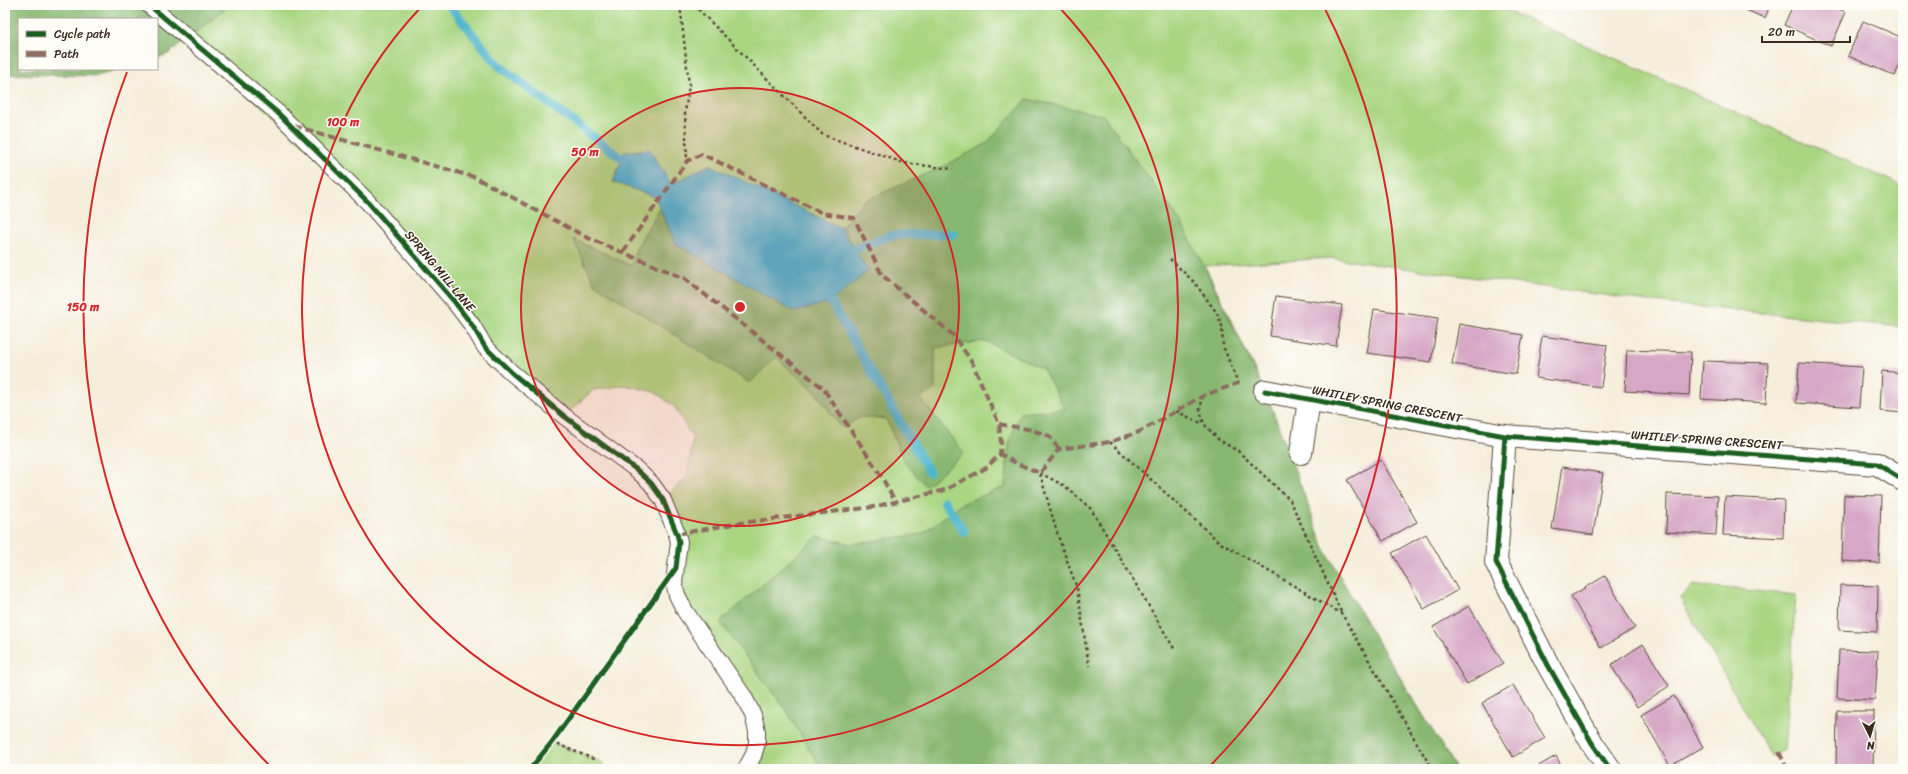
<svg xmlns="http://www.w3.org/2000/svg" width="1908" height="774" viewBox="0 0 1908 774" font-family="Sriracha,sans-serif">
  <style>
    .green { fill: #aad682; stroke: #728050 }
    .forest { fill: #87b770; stroke: #617047 }
    .water { fill: #50b6ce; stroke: #467076 }
    .lines { fill: none; stroke-linecap: round; stroke-linejoin: round }
    .stream { stroke: #50b6ce; stroke-width: 9 }
    .building { fill: #d7a8c6 }
    .service-casing { stroke: #57473a; stroke-width: 18 }
    .minor-casing { stroke: #57473a; stroke-width: 24 }
    .path { stroke: #57473a; stroke-width: 2.5; stroke-dasharray: 3 3; stroke-linecap: butt }
    .service { stroke: #fff; stroke-width: 16 }
    .minor { stroke: #fff; stroke-width: 22 }
    .quiet { stroke: #8d6e63; stroke-width: 4; stroke-dasharray: 8 4; stroke-linecap: butt }
    .cycleway-casing { stroke: #fdfcf7; stroke-width: 8 }
    .cycleway { stroke: #1b5e20; stroke-width: 5 }
    .ring { fill: none; stroke: #d62828; stroke-width: 2 }
    .labels { text-anchor: middle; dominant-baseline: central; stroke-width: 3; stroke-linejoin: round; paint-order: stroke }
    .street-label { font-size: 12px; fill: #3b2a1e; stroke: #fdfcf7 }
    .centre { fill: #d62828; stroke: #fdfcf7; stroke-width: 2 }
    .ring-label { font-size: 12px; text-anchor: middle; font-weight: bold; fill: #d62828; stroke: #fdfcf7; stroke-width: 3; stroke-linejoin: round; paint-order: stroke }
  </style>
  <rect width="100%" height="100%" fill="#fdfcf7"/>
  <filter id="ink" filterUnits="userSpaceOnUse"><feTurbulence type="fractalNoise" baseFrequency=".025" numOctaves="2"/><feDisplacementMap in="SourceGraphic" scale="8" xChannelSelector="R" yChannelSelector="G"/><feConvolveMatrix kernelMatrix="1 2 1 2 8 2 1 2 1" color-interpolation-filters="sRGB"/></filter>
  <filter id="wash" filterUnits="userSpaceOnUse"><feTurbulence type="fractalNoise" baseFrequency=".012" numOctaves="4" result="noise"/><feDisplacementMap in="SourceGraphic" scale="16" xChannelSelector="R" yChannelSelector="G"/><feGaussianBlur stdDeviation="0.9" result="paint"/><feColorMatrix in="noise" values="0 0 0 0 0 0 0 0 0 0 0 0 0 0 0 0 0 1.4 0 .05"/><feComposite in="paint" operator="in"/></filter>
  <g filter="url(#wash)">
    <rect width="100%" height="100%" fill="#f5eedb"/>
    <path class="green" d="M 149,5 L 1494,5 L 1903,186 L 1903,327 L 1670,304 L 1330,258 L 1205,266 L 1265,391 L 1327,558 L 1456,769 L 746,769 L 757,731 L 677,595 L 679,542 L 663,500 L 687,477 L 693,439 L 675,407 L 655,392 L 625,385 L 593,390 L 564,416 L 512,373 L 368,202 Z
      M 1693,585 L 1796,595 L 1784,750 L 1771,756 L 1680,598 Z
      M 552,742 L 596,760 L 610,769 L 530,769 Z"/>
    <path class="forest" d="M 5,5 L 230,5 L 168,54 L 157,58 L 157,19 L 19,19 L 19,69 L 121,69 L 97,76 L 5,74 Z
      M 1027,99 L 1103,115 L 1182,224 L 1204,266 L 1271,406 L 1324,548 L 1370,629 L 1456,769 L 821,769 L 788,713 L 720,622 L 818,536 L 851,544 L 922,534 L 961,504 L 1005,487 L 1009,443 L 1020,413 L 1065,409 L 1043,369 L 985,341 L 935,348 L 935,389 L 920,398 L 964,453 L 926,486 L 905,463 L 886,419 L 860,417 L 842,428 L 816,393 L 776,357 L 750,383 L 595,284 L 573,239 L 632,266 L 636,248 L 660,208 L 676,244 L 855,249 L 841,228 L 864,201 L 940,168 L 986,144 Z"/>
    <path class="water" d="M 649,149 L 671,184 L 710,165 L 841,228 L 868,271 L 831,302 L 794,312 L 676,244 L 655,197 L 613,182 L 625,152 Z"/>
    <g class="lines">
      <path class="stream" d="M 449,5 L 498,65 L 628,163
        M 855,249 L 892,235 L 954,234
        M 831,302 L 929,472
        M 944,501 L 964,532"/>
    </g>
    <g id="blocks">
      <path class="building" d="M 1734,5 L 1770,5 L 1765,18 Z
        M 1793,5 L 1829,5 L 1846,12 L 1831,46 L 1784,25 Z
        M 1863,21 L 1903,38 L 1903,56 L 1895,76 L 1848,56 Z
        M 1276,296 L 1342,305 L 1336,346 L 1270,336 Z
        M 1374,309 L 1438,318 L 1431,362 L 1367,353 Z
        M 1459,324 L 1523,335 L 1516,374 L 1452,364 Z
        M 1542,336 L 1607,345 L 1601,387 L 1536,378 Z
        M 1627,350 L 1691,352 L 1689,395 L 1625,391 Z
        M 1703,361 L 1768,363 L 1766,403 L 1701,399 Z
        M 1799,363 L 1862,367 L 1859,407 L 1796,403 Z
        M 1882,371 L 1903,373 L 1903,413 L 1880,411 Z
        M 1381,460 L 1417,522 L 1383,541 L 1347,480 Z
        M 1562,467 L 1603,473 L 1593,535 L 1552,529 Z
        M 1667,494 L 1718,496 L 1716,535 L 1666,532 Z
        M 1844,495 L 1881,496 L 1879,563 L 1842,561 Z
        M 1725,497 L 1784,500 L 1783,538 L 1723,535 Z
        M 1426,534 L 1458,590 L 1424,609 L 1392,553 Z
        M 1605,576 L 1635,628 L 1601,648 L 1571,596 Z
        M 1840,585 L 1878,586 L 1877,632 L 1839,630 Z
        M 1469,606 L 1503,663 L 1467,684 L 1433,627 Z
        M 1643,644 L 1669,686 L 1637,707 L 1611,665 Z
        M 1839,650 L 1878,651 L 1875,700 L 1837,698 Z
        M 1513,685 L 1545,738 L 1513,757 L 1482,703 Z
        M 1674,696 L 1703,747 L 1670,766 L 1641,715 Z
        M 1837,711 L 1874,711 L 1873,769 L 1836,769 Z
        M 1556,756 L 1563,769 L 1533,769 Z
        M 1713,764 L 1716,769 L 1704,769 Z"/>
    </g>
  </g>
  <g filter="url(#ink)">
    <use href="#blocks" fill-opacity="0" stroke="#57473a" stroke-width="1"/>
    <g class="lines">
      <g class="service-casing">
        <path id="service" d="M 149,5 L 279,114 L 368,202 L 453,300 L 472,325 L 485,347 L 512,373 L 564,416 L 637,470 L 651,483 L 663,500 L 677,534 L 679,542 L 674,582 L 677,595 L 685,611 L 744,697 L 753,715 L 757,731 L 757,743 L 753,756 L 746,769"/>
      </g>
      <g class="minor-casing">
        <path id="minor" d="M 1265,391 L 1505,436 L 1877,464 L 1903,480
          M 1505,436 L 1496,562 L 1548,665 L 1592,743 L 1610,769
          M 1301,453 L 1309,400"/>
      </g>
      <path class="path" d="M 680,5 L 689,85 L 685,113 L 687,161
        M 694,5 L 823,135 L 904,163 L 953,169
        M 1170,259 L 1194,282 L 1217,313 L 1222,326 L 1223,346 L 1238,383 L 1240,384
        M 1203,396 L 1200,410 L 1204,424 L 1219,440 L 1238,451 L 1290,500 L 1342,614
        M 1176,411 L 1203,424
        M 1110,442 L 1219,542 L 1342,614 L 1432,769
        M 1040,473 L 1065,486 L 1091,509 L 1175,650
        M 1040,474 L 1058,536 L 1077,588 L 1089,666
        M 552,742 L 596,760"/>
      <use href="#service" class="service"/>
      <use href="#minor" class="minor"/>
      <path class="quiet" d="M 294,126 L 474,177 L 588,238 L 684,278 L 823,388 L 880,474 L 895,501
        M 623,252 L 687,161 L 702,154 L 822,213 L 854,218 L 882,275 L 953,335 L 972,362 L 999,424 L 1001,443 L 1000,454
        M 999,424 L 1032,430 L 1049,436 L 1059,449
        M 677,534 L 740,523 L 873,507 L 945,490 L 986,468 L 1000,454 L 1018,464 L 1040,473 L 1059,449 L 1110,442 L 1139,432 L 1203,396 L 1238,383
        M 1779,752 L 1787,769"/>
      <g class="cycleway-casing">
        <path id="cycleway" d="M 149,5 L 279,114 L 368,202 L 453,300 L 472,325 L 485,347 L 512,373 L 564,416 L 637,470 L 651,483 L 663,500 L 677,534 L 679,542 L 676,568 L 552,742 L 530,769
          M 1265,391 L 1505,436 L 1877,464 L 1903,480
          M 1505,436 L 1496,562 L 1548,665 L 1592,743 L 1610,769"/>
      </g>
      <use href="#cycleway" class="cycleway"/>
    </g>
  </g>
  <circle cx="740" cy="307" r="219" fill="#d62828" fill-opacity=".12"/>
  <g class="ring">
    <circle cx="740" cy="307" r="219"/>
    <path d="M1058 6A438 438 0 1 1 422 6"/>
    <path d="M271 767A657 657 0 0 1 127 72M1325 9A657 657 0 0 1 1209 767"/>
  </g>
  <g class="labels">
    <g class="street-label">
      <text transform="translate(440 271) rotate(50)">SPRING MILL LANE</text>
      <text transform="translate(1387 404) rotate(11)">WHITLEY SPRING CRESCENT</text>
      <text transform="translate(1707 440) rotate(4)">WHITLEY SPRING CRESCENT</text>
    </g>
  </g>
  <circle cx="740" cy="307" r="6" class="centre"/>
  <g class="ring-label">
    <text x="343" y="126">100 m</text>
    <text x="585" y="156">50 m</text>
    <text x="83" y="311">150 m</text>
  </g>
  <rect width="1908" height="774" fill="none" stroke="#fdfcf7" stroke-width="20"/>
  <rect x="18" y="18" width="140" height="52" fill="#fdfcf7" stroke="#afa8a0"/>
  <rect x="26" y="31" width="20" height="6" fill="#1b5e20" stroke="#afa8a0"/>
  <text x="54" y="38" font-size="12" fill="#3b2a1e">Cycle path</text>
  <rect x="26" y="51" width="20" height="6" fill="#8d6e63" stroke="#afa8a0"/>
  <text x="54" y="58" font-size="12" fill="#3b2a1e">Path</text>
  <g transform="translate(1870 736) rotate(175)" stroke="#fdfcf7" stroke-width="3" paint-order="stroke">
  <path d="M0-3L7 15L0 10L-7 15Z" fill="#3b2a1e"/>
  <text y="-6" font-size="11" font-weight="bold" text-anchor="middle" fill="#3b2a1e">N</text>
  </g>
  <path d="M1762 36v6h88v-6" fill="none" stroke="#3b2a1e" stroke-width="2"/>
  <text x="1768" y="36" font-size="12" fill="#3b2a1e" stroke="#fdfcf7" stroke-width="3" paint-order="stroke">20 m</text>
</svg>
